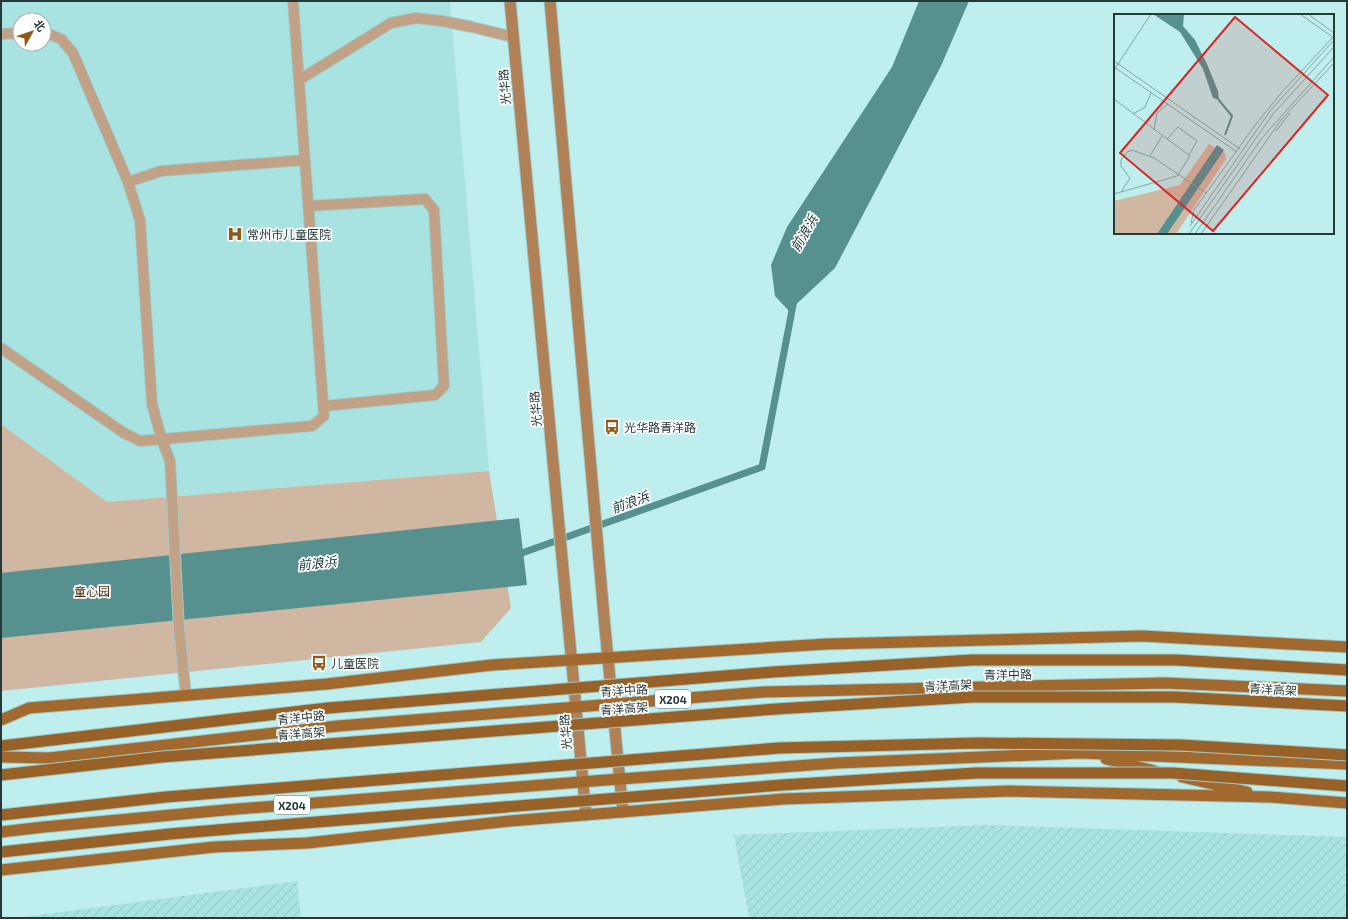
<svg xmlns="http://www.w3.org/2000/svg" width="1348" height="919" viewBox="0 0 1348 919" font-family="'Exo 2','Noto Sans SC',sans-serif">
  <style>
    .built { fill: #a8e3e1; fill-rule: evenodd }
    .industrial { fill: url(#industrial-furrows) }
    .green { fill: #cfb7a1 }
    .water { fill: #569190 }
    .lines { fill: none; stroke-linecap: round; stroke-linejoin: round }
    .stream { stroke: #569190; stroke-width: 7 }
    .service-casing { stroke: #a0cac9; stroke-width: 12 }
    .secondary-casing { stroke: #a0cac9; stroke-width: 13 }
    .primary-casing { stroke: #a0cac9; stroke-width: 13 }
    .trunk-casing { stroke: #a0cac9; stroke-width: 13 }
    .service { stroke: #c2a286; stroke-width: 10 }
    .secondary { stroke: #b08156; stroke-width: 11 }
    .primary { stroke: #a2692f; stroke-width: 11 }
    .trunk { stroke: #986128; stroke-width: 11 }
    .trunk-bridge-casing { stroke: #a0cac9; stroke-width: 13; stroke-linecap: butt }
    .trunk-bridge { stroke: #986128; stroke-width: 11 }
    .labels { text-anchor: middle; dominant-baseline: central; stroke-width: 3.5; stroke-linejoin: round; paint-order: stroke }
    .shield { fill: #fff; stroke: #677474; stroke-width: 1 }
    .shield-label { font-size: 11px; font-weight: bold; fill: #263939 }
    .street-label { font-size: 12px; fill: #263939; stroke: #fff }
    .poi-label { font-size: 12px; fill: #263939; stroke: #fff; text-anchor: start }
    .park-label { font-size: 12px; fill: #43290e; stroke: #fff }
    .water-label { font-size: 13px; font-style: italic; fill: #143333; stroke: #fff }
    .inset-river { fill: none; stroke: #569190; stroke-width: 2 }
    .inset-road { fill: none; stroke: #81a6a5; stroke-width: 1 }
    .view { fill: #d62828; fill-opacity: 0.15; stroke: #d62828; stroke-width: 2 }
    .inset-edge { fill: none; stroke: #263939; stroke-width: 2 }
  </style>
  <defs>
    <pattern id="industrial-furrows" width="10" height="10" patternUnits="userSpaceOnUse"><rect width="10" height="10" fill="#a8e3e1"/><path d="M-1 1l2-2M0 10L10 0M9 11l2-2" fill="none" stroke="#90c4c2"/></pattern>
  </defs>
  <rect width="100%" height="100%" fill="#beeeed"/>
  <path class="built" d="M 1,1 L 450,1 L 489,471 L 107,502 L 1,424 ZM 20,20 L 44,20 L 44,44 L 20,44 Z"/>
  <path class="industrial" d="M 984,825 L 1347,837 L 1347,918 L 749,918 L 734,835 Z
    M 297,881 L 301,918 L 15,918 Z"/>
  <path class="green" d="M 1,424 L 107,502 L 489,471 L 511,608 L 481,642 L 1,691 Z"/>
  <path class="water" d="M 919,1 L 969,1 L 941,66 L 835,268 L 789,311 L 775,296 L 771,265 L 787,227 L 892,67 Z
    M 519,518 L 527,585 L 1,638 L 1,573 Z"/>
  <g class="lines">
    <path class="stream" d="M 514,554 L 522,553 L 762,467 L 794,300"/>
    <g class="service-casing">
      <path id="service" d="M 44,32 L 61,39 L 73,53 L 128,182 L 140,220 L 152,404 L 162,440 L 170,461 L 179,629 L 186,696
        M 1,34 L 20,33
        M 299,80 L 391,23 L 416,18 L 442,21 L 472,27 L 513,37
        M 128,182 L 161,171 L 305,160
        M 308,206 L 425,199 L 434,210 L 444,386 L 435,395 L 324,406
        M 1,348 L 124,433 L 140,441 L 312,426 L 324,416 L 293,1"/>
    </g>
    <g class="secondary-casing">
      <path id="secondary" d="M 510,1 L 586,815
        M 550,1 L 605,628 L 623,812"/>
    </g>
    <g class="primary-casing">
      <path id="primary" d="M 1,720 L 29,708 L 327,684 L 492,665 L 827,644 L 1142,636 L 1347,647
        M 1,757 L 49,758 L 338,726 L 763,692 L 1165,683 L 1347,691
        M 1106,759 L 1155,771
        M 1182,777 L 1247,792
        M 1,832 L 44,827 L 225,810 L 593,781 L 837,763 L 1080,753 L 1347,764
        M 1,870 L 214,847 L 307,843 L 510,821 L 783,799 L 1010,791 L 1269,797 L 1347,803"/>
    </g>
    <g class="trunk-casing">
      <path id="trunk" d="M 1,746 L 328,708
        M 1,852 L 170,834 L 229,829"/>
    </g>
    <use href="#service" class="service"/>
    <use href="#secondary" class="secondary"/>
    <use href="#primary" class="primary"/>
    <use href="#trunk" class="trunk"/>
    <g class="trunk-bridge-casing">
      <path id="trunk-bridge" d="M 328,708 L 773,672 L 972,660 L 1176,660 L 1347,670
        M 1,775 L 162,757 L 776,709 L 973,697 L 1175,697 L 1347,706
        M 1,815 L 166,797 L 779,748 L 978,743 L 1181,745 L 1347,755
        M 229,829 L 782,785 L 976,773 L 1173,773 L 1347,786"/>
    </g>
    <use href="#trunk-bridge" class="trunk-bridge"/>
  </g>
  <defs>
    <g id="hospital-bare" transform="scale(1.2)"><path d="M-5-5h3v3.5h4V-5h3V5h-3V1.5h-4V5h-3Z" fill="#925715" stroke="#fff" stroke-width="2.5" paint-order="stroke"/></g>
    <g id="bus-bare" transform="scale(1.2)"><path d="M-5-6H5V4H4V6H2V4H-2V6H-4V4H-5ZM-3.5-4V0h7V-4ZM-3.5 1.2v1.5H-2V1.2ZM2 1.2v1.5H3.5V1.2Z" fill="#925715" stroke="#fff" stroke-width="2.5" paint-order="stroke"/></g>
  </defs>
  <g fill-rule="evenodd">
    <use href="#hospital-bare" x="235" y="234"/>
    <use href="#bus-bare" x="612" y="427"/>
    <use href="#bus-bare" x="319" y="663"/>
  </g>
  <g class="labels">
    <g class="shield">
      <rect x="655" y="690" width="36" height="18" rx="3"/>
      <rect x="274" y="796" width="36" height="18" rx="3"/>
    </g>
    <g class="shield-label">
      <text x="673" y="699">X204</text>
      <text x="292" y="805">X204</text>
    </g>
    <g class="street-label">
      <text transform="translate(504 87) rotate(-95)">光华路</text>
      <text transform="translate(535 409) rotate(-95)">光华路</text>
      <text transform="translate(1008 674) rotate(-1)">青洋中路</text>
      <text transform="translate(948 685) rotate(-3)">青洋高架</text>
      <text transform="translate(1273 689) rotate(3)">青洋高架</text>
      <text transform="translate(624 690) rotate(-4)">青洋中路</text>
      <text transform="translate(624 708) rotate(-5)">青洋高架</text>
      <text transform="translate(301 717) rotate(-6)">青洋中路</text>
      <text transform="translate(565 732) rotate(-95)">光华路</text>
      <text transform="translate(301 733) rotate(-5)">青洋高架</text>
    </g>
    <g class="poi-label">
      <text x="247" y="234">常州市儿童医院</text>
      <text x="624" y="427">光华路青洋路</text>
      <text x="331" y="663">儿童医院</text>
    </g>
    <g class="park-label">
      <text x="92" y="591">童心园</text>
    </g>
    <g class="water-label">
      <text transform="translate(804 233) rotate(-60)">前浪浜</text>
      <text transform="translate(630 502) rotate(-20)">前浪浜</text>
      <text transform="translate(317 563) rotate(-6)">前浪浜</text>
    </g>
  </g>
  <g transform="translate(1114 14)">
    <rect width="220" height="220" fill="#beeeed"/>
    <path d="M 95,130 L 111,139 L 112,145 L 62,220 L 0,220 L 0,187 L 66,171 Z" fill="#cfb7a1"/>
    <path d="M 39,0 L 70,0 L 69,12 L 81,26 L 93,50 L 104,77 L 105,86 L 99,84 L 89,55 L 66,18 ZM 103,131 L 110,136 L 53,220 L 43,220 Z" fill="#569190"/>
    <path class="inset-river" d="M 104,85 L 118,102 L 111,121"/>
    <path class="inset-road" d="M 186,0 L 220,24M 194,0 L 220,19M 0,47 L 126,135M 0,53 L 123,138M 0,56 L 37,0M 0,85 L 76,142 L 63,162 L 0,180M 19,100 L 31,93 L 37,79M 40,116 L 43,99 L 54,90M 162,117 L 176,99M 53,125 L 64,113 L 83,127 L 75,141M 36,142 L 48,122M 7,178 L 16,164 L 7,152 L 7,146 L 13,138 L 18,136 L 40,144 L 92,179M 77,209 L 80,196 L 142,110 L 168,78 L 220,22M 76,212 L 156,97 L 220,26M 75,220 L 159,100 L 220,33M 81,220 L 148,124 L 220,43M 87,220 L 167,106 L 220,49"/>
    <path class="view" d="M 121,3 L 214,81 L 99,217 L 6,139 Z"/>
    <rect width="220" height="220" class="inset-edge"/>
  </g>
  <rect width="1348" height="919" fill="none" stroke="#263939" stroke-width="4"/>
  <g transform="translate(32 32) rotate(50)"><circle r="19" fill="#ffffff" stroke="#a8b0b0"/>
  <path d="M0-3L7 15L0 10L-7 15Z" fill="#925715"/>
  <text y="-6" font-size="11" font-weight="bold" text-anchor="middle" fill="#263939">北</text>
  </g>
</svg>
